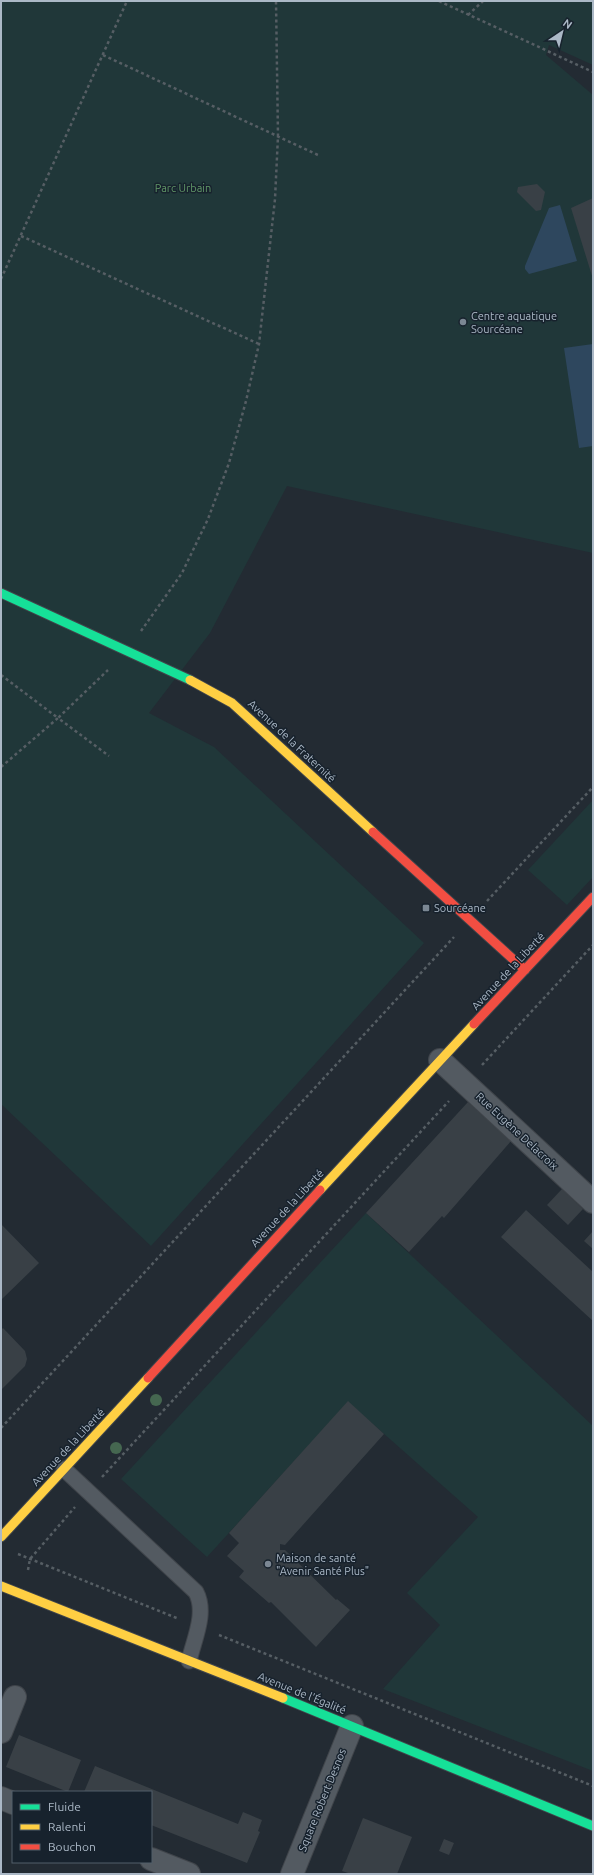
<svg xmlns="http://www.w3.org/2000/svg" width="594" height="1875" viewBox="0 0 594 1875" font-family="Ubuntu,sans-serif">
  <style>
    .green { fill: #203739 }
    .water { fill: #2e475e }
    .building { fill: #394046 }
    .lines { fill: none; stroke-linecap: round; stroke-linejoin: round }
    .lane-casing { stroke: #40454b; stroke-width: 17 }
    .street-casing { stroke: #40454b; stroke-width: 24 }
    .fast-casing { stroke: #40454b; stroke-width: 11 }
    .slow-casing { stroke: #40454b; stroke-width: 11 }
    .jam-casing { stroke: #40454b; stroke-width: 11 }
    .path { stroke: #565e64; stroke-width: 2.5; stroke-dasharray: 3 3; stroke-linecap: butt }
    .lane { stroke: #535a61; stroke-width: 15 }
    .street { stroke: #535a61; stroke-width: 22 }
    .fast { stroke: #16e098; stroke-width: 9 }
    .slow { stroke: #ffcf43; stroke-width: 9 }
    .jam { stroke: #f24e42; stroke-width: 9 }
    .tree { fill: #456750 }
    .poi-dot { fill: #7b8793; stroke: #17222d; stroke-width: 1.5 }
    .labels { text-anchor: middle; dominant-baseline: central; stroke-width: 3; stroke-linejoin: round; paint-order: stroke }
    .park-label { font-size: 11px; fill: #619868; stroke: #17222d }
    .poi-label { font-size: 11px; fill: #abb8c6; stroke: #17222d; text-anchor: start }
    .street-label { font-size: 11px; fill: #abb8c6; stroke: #17222d }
  </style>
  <rect width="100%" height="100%" fill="#232b33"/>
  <path class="green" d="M 1,1 L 593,1 L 593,65 L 549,45 L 546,55 L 593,95 L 593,553 L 287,486 L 210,633 L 149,713 L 214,747 L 424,943 L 151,1246 L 1,1104 Z
    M 593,800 L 593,877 L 567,905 L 528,870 Z
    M 366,1213 L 593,1426 L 593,1771 L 383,1689 L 440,1625 L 407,1593 L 478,1517 L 348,1402 L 207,1557 L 121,1479 Z"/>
  <path class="water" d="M 560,205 L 577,261 L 529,274 L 525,269 L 525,266 L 549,208 Z
    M 593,344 L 593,446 L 579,448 L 564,348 Z"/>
  <path class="building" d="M 537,184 L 545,192 L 541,210 L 536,211 L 517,192 L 518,187 Z
    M 593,198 L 593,279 L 571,208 Z
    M 468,1102 L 511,1141 L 444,1218 L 442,1216 L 409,1252 L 366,1213 Z
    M 562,1189 L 583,1209 L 568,1225 L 547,1205 Z
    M 526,1210 L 593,1272 L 593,1321 L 501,1237 Z
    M 1,1224 L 39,1263 L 1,1300 Z
    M 593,1231 L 593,1249 L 584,1241 Z
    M 3,1328 L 25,1351 L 27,1359 L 25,1366 L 1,1390 L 1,1330 Z
    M 348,1401 L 384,1434 L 285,1545 L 280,1544 L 280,1550 L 285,1550 L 336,1600 L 337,1599 L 350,1610 L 316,1647 L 271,1602 L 269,1603 L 239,1577 L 244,1571 L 227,1556 L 239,1543 L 229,1533 Z
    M 19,1735 L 81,1760 L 68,1792 L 6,1767 Z
    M 95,1766 L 238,1824 L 243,1812 L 262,1820 L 258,1831 L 260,1832 L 247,1863 L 151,1825 L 151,1792 L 84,1792 Z
    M 363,1818 L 412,1837 L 397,1874 L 351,1874 L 342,1871 Z
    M 444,1839 L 454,1843 L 449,1855 L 439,1851 Z"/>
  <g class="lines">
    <g class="lane-casing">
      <path id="lane" d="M 64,1469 L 196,1592 C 207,1613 194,1639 189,1661"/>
    </g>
    <g class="street-casing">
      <path id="street" d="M 440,1060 L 593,1202
        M 1,1732 L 15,1697
        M 1,1798 L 13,1803
        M 151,1859 L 189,1874
        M 292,1874 L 352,1726"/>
    </g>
    <g class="fast-casing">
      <path id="fast" d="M 1,593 L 190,680
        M 283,1698 L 593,1826"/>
    </g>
    <g class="slow-casing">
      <path id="slow" d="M 190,680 L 232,703 L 373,832
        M 320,1190 L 474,1024
        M 1,1537 L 148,1378
        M 1,1586 L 283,1698"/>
    </g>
    <g class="jam-casing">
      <path id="jam" d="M 373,832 L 525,970
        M 474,1024 L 593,897
        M 148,1378 L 320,1190"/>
    </g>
    <path class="path" d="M 439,1 L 593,72
      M 468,15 L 483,1
      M 103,55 L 320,156
      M 21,236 L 259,344
      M 1,279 L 127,1
      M 141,631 L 182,573 L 208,519 L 229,463 L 246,401 L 259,344 L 275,199 L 278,136 L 276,1
      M 1,675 L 58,718 L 108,670
      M 1,767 L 58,718 L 109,756
      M 487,901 L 593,787
      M 482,1065 L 593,945
      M 1,1428 L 454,937
      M 102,1477 L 449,1101
      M 18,1554 L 179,1619
      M 28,1570 L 30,1559 L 75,1507
      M 219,1635 L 593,1786"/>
    <use href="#lane" class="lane"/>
    <use href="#street" class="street"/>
    <use href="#fast" class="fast"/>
    <use href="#slow" class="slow"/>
    <use href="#jam" class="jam"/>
  </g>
  <g class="tree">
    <circle cx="156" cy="1400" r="6"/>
    <circle cx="116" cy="1448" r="6"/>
  </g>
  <g class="poi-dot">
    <circle cx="463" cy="322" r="4"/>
    <rect x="422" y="904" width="8" height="8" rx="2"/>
    <circle cx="268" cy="1564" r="4"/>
  </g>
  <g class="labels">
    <g class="park-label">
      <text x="183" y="188">Parc Urbain</text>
    </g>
    <g class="poi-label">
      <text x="471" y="316">Centre aquatique<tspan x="471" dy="13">Sourcéane</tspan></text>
      <text x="434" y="908">Sourcéane</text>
      <text x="276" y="1558">Maison de santé<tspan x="276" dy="13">"Avenir Santé Plus"</tspan></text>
    </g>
    <g class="street-label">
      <text transform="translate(292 741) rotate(43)">Avenue de la Fraternité</text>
      <text transform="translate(508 971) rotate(-47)">Avenue de la Liberté</text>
      <text transform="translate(517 1131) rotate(43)">Rue Eugène Delacroix</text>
      <text transform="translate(287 1208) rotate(-47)">Avenue de la Liberté</text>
      <text transform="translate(68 1447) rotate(-47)">Avenue de la Liberté</text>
      <text transform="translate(302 1693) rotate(22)">Avenue de l'Égalité</text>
      <text transform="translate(322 1800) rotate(-68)">Square Robert Desnos</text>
    </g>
  </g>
  <rect width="594" height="1875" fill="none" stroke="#abb8c6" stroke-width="4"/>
  <rect x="12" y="1791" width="140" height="72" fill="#17222d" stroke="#525e6a"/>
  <rect x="20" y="1804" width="20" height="6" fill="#16e098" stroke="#525e6a"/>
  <text x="48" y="1811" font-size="12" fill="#abb8c6">Fluide</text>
  <rect x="20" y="1824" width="20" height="6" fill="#ffcf43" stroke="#525e6a"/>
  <text x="48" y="1831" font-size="12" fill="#abb8c6">Ralenti</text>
  <rect x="20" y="1844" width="20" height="6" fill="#f24e42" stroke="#525e6a"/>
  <text x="48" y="1851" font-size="12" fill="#abb8c6">Bouchon</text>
  <g transform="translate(562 32) rotate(35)" stroke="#17222d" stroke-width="3" paint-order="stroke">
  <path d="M0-3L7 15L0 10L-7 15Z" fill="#abb8c6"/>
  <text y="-6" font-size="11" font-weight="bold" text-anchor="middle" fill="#abb8c6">N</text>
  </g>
</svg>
